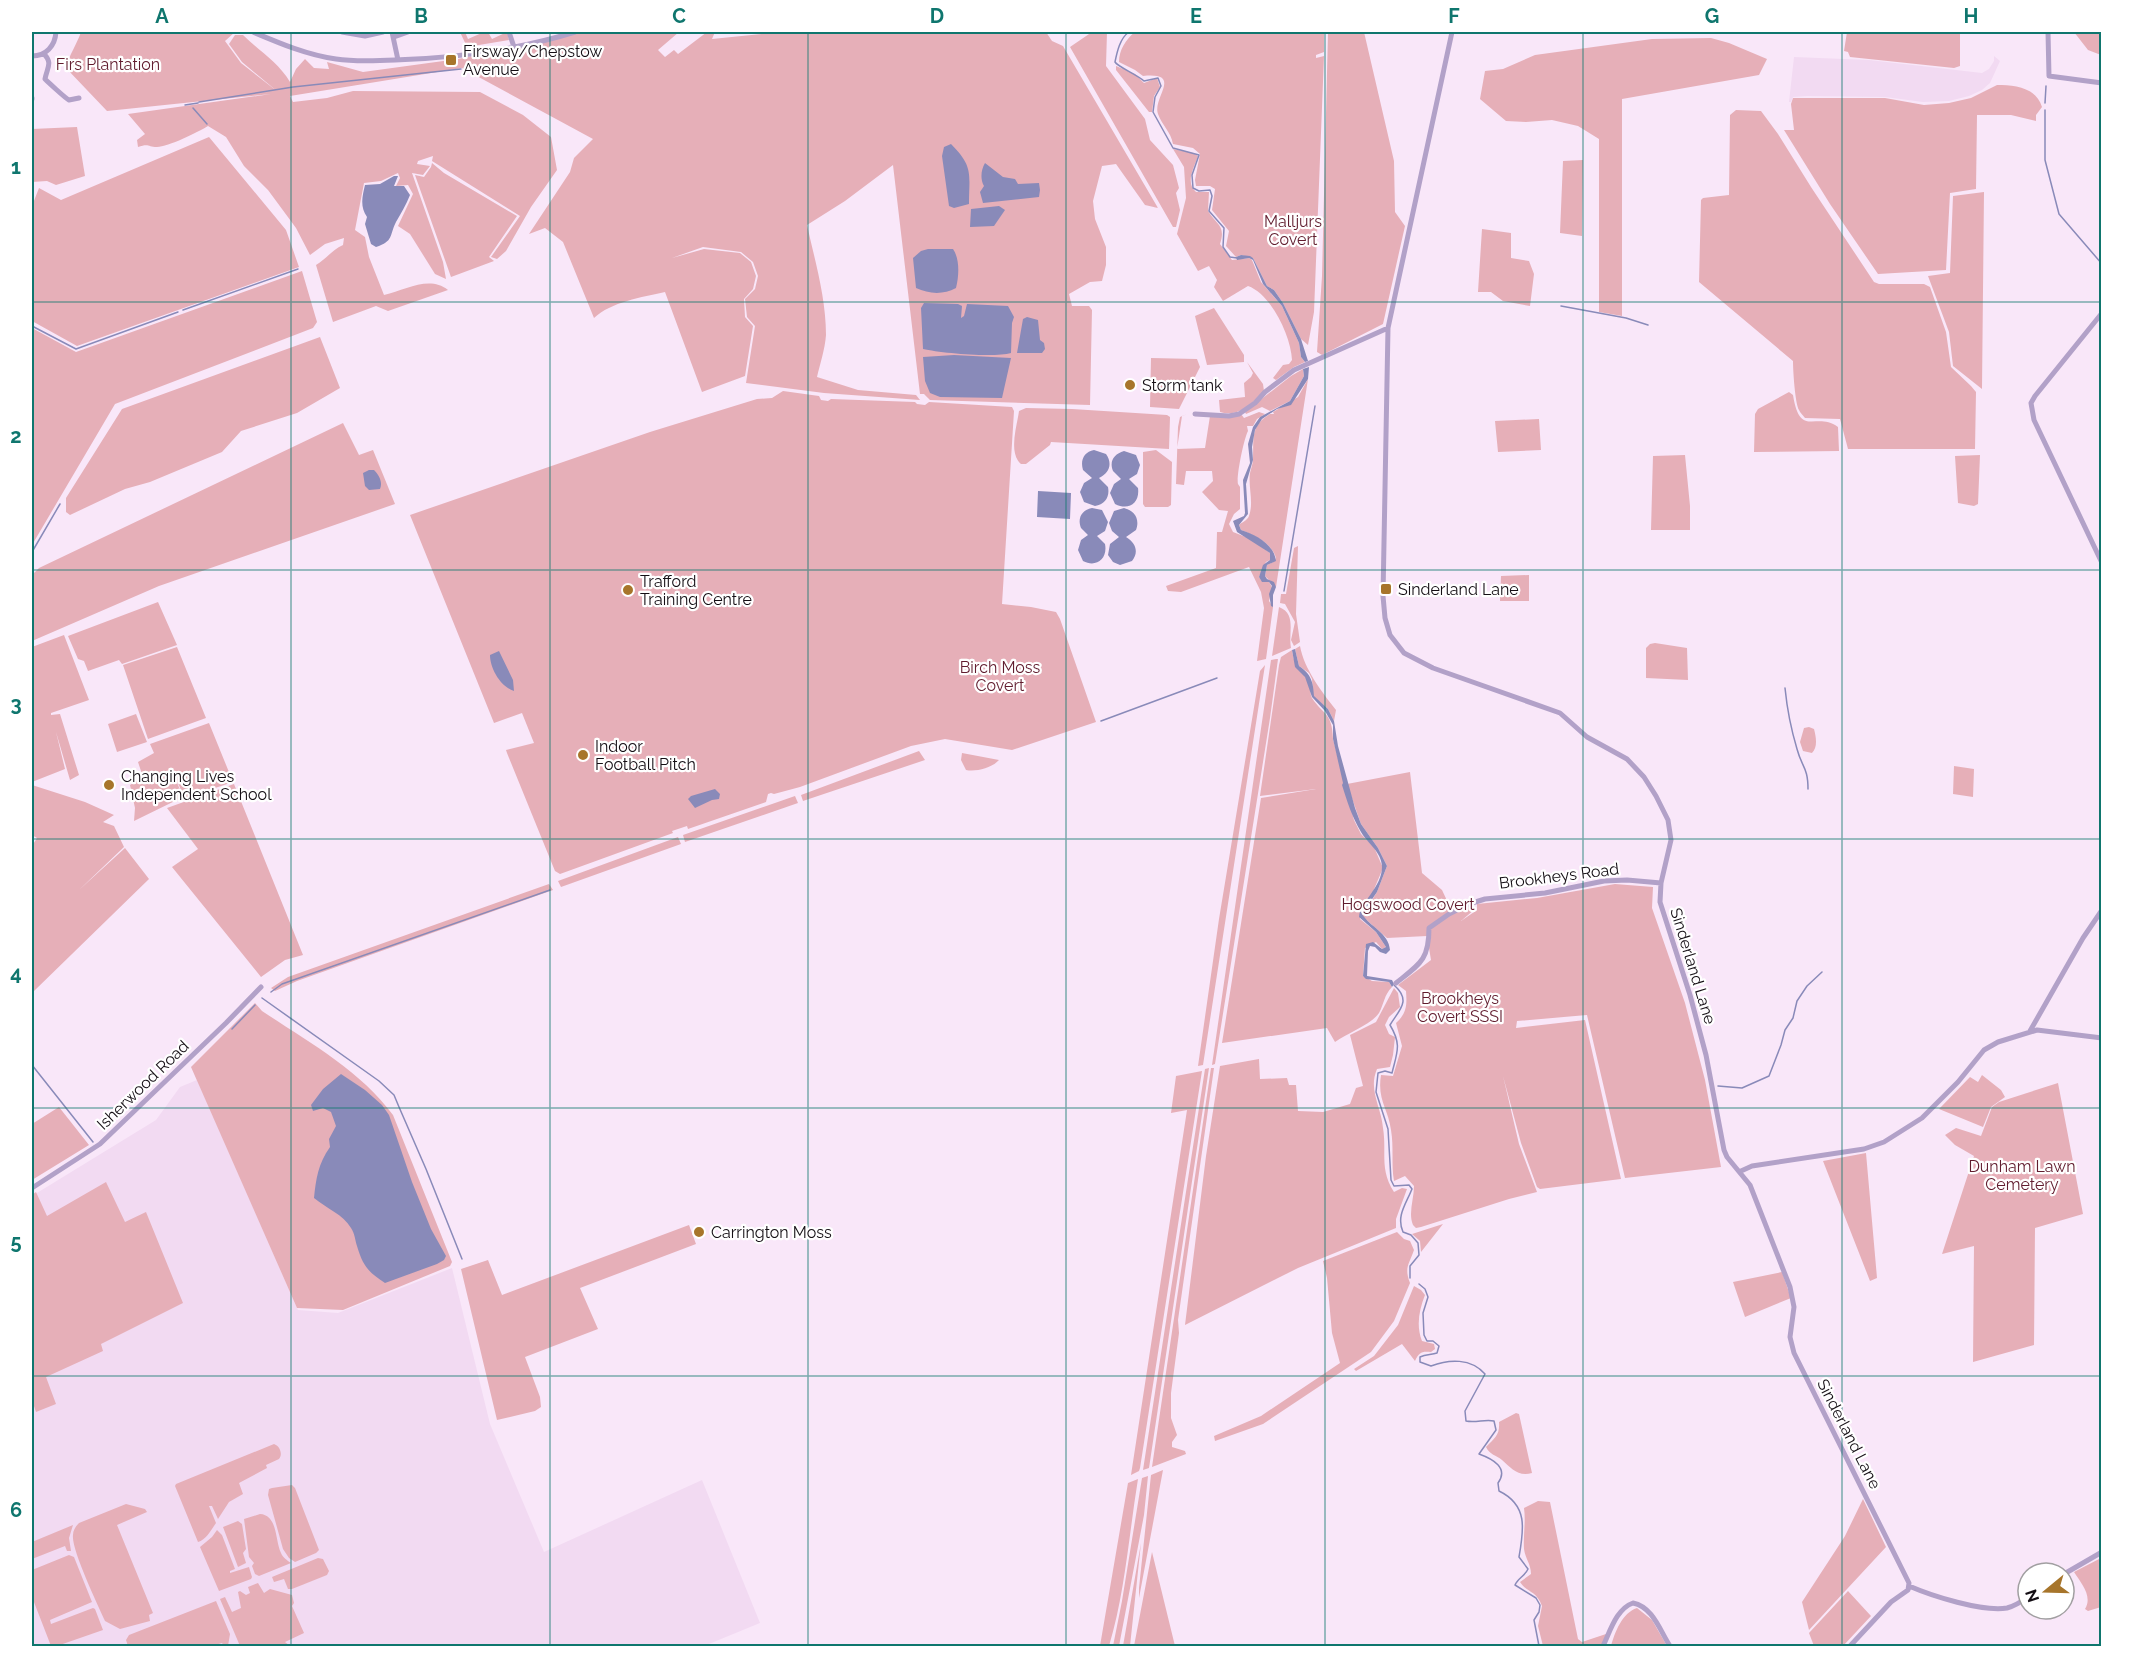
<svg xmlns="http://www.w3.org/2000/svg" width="2133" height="1678" viewBox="0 0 2133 1678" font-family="Raleway,sans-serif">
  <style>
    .built { fill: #f2daf2 }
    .green { fill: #e6afb8 }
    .water { fill: #898ab9 }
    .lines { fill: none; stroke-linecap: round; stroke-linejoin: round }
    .stream { stroke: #898ab9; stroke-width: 1.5 }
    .minor { stroke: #b2a1c8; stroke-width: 5 }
    .grid { fill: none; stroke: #0f766e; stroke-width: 1.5; stroke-opacity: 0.55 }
    .poi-dot { fill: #a7752b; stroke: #fff; stroke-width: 2 }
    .labels { text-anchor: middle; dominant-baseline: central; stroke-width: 4.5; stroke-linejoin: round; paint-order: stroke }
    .poi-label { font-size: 16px; fill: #140e14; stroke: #fff; text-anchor: start }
    .park-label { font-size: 16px; fill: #611c2e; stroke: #fff }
    .street-label { font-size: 16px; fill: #140e14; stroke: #fff }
    .neatline { fill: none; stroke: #0f766e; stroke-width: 2 }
    .grid-label { font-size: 20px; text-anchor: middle; font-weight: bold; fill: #0f766e }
  </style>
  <rect width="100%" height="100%" fill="#f9e7f9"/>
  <path class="built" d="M 1994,56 L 2000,61 L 1990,83 L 1982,90 L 1969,96 L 1949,101 L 1923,102 L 1885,97 L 1807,96 L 1793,97 L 1791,102 L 1789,102 L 1794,57 L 1869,60 L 1982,73 L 1989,69 L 1994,61 Z
    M 197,1080 L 298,1310 L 338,1313 L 452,1268 L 490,1424 L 544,1552 L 702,1480 L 760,1623 L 704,1646 L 32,1646 L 32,1196 L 156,1120 L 180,1087 Z"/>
  <path class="green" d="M 81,32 L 235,32 L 225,41 L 241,63 L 278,92 L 242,62 L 229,44 L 235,35 L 243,35 C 259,51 278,62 290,82 L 296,69 L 305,59 L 314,68 L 329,69 L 327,62 L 363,72 L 458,59 L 583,32 L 679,32 L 658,50 L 665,57 L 674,50 L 678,54 L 707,32 L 715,32 L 712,39 L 780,32 L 1046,32 L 1052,41 L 1063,46 L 1158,208 L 1145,205 L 1116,164 L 1102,166 L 1093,201 L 1095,219 L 1106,247 L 1106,265 L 1102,281 L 1090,282 L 1069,294 L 1072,306 L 1089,306 L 1092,310 L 1090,405 L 930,400 L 924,394 L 920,394 L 893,165 L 845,201 L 807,225 C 815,261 826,298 826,335 C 825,349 820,364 817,377 L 858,390 L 916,395 L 920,400 L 824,393 L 746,383 L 755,326 L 747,317 L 745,299 L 755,289 L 758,276 L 753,262 L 741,252 L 703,247 L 672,258 L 704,249 L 740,253 L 751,262 L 756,276 L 753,289 L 744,299 L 745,317 L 753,326 L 745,376 L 702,392 L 665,292 C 642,297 611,302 594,318 L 563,242 L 545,228 L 529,234 L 570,172 L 574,158 L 593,139 L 462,68 L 290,96 L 293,102 L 327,98 L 353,91 L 480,92 L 523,115 L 551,137 L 557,170 L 531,207 L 506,251 L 497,259 L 491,257 L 520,216 L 432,161 L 433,156 L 418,161 L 417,164 L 430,166 L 423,175 L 412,173 L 443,262 L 446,279 L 435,274 L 410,234 L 398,226 L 413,194 L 408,185 L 396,186 L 400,178 L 398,173 L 381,181 L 364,183 L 355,230 L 365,237 L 369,257 L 384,295 C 406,290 429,275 448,290 L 388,311 L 376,306 L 333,322 L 316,265 C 326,259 332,250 343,245 L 344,238 L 325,244 L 310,255 L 296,228 L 268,190 L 244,166 L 226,137 L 208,126 C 198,132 168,147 157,147 C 148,147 149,143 138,147 L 137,140 L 145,134 L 128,114 L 271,94 L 107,111 L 66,68 C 69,55 77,44 81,32 Z
    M 460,32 L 465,32 L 468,39 L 484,32 L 488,32 L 492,39 L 507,32 L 509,40 L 467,47 Z
    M 1092,32 L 1107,32 L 1106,66 L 1145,119 L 1150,140 L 1173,165 L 1179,188 L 1176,193 L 1180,210 L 1176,227 L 1173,227 L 1070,47 Z
    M 1135,32 L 1324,32 L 1324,52 L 1316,55 L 1316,58 L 1324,56 L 1314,312 L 1308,345 L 1301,339 L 1283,303 L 1274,290 L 1267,286 L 1253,258 L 1241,255 L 1236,257 L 1226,246 L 1229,231 L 1212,210 L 1215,189 L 1210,186 L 1196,186 L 1195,180 L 1200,154 L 1193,148 L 1173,144 C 1171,132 1162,125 1158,114 C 1152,98 1184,72 1143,76 L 1135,70 L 1119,62 C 1119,50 1126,39 1135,32 Z
    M 1328,32 L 1364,32 L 1394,161 L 1395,212 L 1405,226 L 1383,324 L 1322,355 L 1317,352 L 1322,276 Z
    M 1847,32 L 1960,32 L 1960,66 L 1954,68 L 1850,57 L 1848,52 L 1844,51 Z
    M 2074,32 L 2101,32 L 2101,55 L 2088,50 Z
    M 1711,38 L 1729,43 L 1767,59 L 1759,75 L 1622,99 L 1622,316 L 1599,312 L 1599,139 L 1578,126 L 1552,120 L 1526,122 L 1506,121 L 1480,99 L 1485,71 L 1503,69 L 1535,55 L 1652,39 Z
    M 1116,66 L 1135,74 L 1144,83 L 1157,78 L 1160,87 L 1154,96 L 1152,112 L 1149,112 L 1116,70 Z
    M 1997,85 C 2014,85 2036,87 2042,107 L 2036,115 L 2036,121 L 2011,115 L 1977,115 L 1976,189 L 1950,193 L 1946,270 L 1878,274 L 1830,204 L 1784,130 L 1794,130 L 1791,104 L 1793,98 L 1885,98 L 1924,105 L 1949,103 L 1971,98 Z
    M 1736,110 L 1761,111 L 1778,134 L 1811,187 L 1874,282 L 1879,284 L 1924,284 L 1930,287 L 1946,332 L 1951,367 L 1971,386 L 1976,392 L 1975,449 L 1848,449 L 1840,419 L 1805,418 C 1803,415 1800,413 1799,410 C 1795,403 1793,370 1793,361 L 1699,282 L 1701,200 L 1703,198 L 1729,195 L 1730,115 Z
    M 77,127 L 85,176 L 56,185 L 47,181 L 32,182 L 32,129 Z
    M 209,137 L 286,230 L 299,267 L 77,346 L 32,321 L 32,206 L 39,188 L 61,200 Z
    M 1173,149 L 1193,153 L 1198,156 C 1194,168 1185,182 1196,192 L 1209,192 L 1208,211 C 1217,225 1226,226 1220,244 L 1232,260 L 1249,258 L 1252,260 L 1261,282 L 1282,306 L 1299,343 L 1301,357 L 1305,362 L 1294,367 L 1276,380 L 1273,378 L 1283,365 L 1289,364 L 1292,360 C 1291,336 1271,294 1248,286 L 1223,301 L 1214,287 L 1217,280 L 1209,266 L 1198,271 L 1177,234 L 1186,198 L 1184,167 Z
    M 1583,160 L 1582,236 L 1560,233 L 1563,161 Z
    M 432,163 L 444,173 L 517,216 L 489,257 L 494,261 L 451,277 L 415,175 L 424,177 L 431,167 Z
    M 1984,192 L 1982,389 L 1953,366 L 1949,332 L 1928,276 L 1950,273 L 1953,196 Z
    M 1482,229 L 1511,233 L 1511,258 L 1529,261 L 1534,274 L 1530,306 L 1503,301 L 1491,292 L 1478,292 Z
    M 302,271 L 317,322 L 313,328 L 115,404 L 32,545 L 32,328 L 76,352 Z
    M 1214,308 L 1244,355 L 1244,362 L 1207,365 L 1195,316 Z
    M 320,337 L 340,388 L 297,413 L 241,431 L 222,452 L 150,482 L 125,489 L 70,515 L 66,512 L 66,498 L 122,409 Z
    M 1151,358 L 1197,359 L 1200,367 L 1179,409 L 1150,407 Z
    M 1247,362 L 1263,384 L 1264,391 C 1253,403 1238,418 1220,412 L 1219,400 L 1245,397 L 1244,383 L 1251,377 L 1253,373 Z
    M 1303,369 L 1304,376 L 1290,401 L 1270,411 L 1262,407 L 1246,414 L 1245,412 L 1291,376 Z
    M 1308,379 L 1276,587 L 1265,576 L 1267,565 L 1273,562 L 1276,558 C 1272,543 1254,535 1241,530 L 1239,525 C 1242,522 1247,521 1249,516 C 1254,502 1248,487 1250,473 C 1251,468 1253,464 1253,459 C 1254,438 1250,426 1270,414 L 1274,414 L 1273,412 L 1298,397 Z
    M 783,391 L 819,396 L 821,400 L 828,401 L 831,399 L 915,402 L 917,404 L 925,405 L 929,402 L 1012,407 L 1014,411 L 1002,604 L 1031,607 L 1056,612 L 1060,619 L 1096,722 L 1012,750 L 945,739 L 911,746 L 800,787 L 774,794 L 771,793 L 768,794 L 766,802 L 688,829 L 687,826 L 672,831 L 673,833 L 560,874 L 555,871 L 507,753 L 506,750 L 534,743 L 522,713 L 494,723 L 410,515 L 650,432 L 757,399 L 772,398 Z
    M 1789,392 L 1793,395 C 1800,439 1816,411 1838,427 L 1839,451 L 1754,452 L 1755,414 L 1758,409 Z
    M 1026,408 L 1072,409 L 1167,415 L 1170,417 L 1169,449 L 1051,442 L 1050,445 L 1026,464 L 1021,464 C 1008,453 1017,426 1019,411 Z
    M 1259,412 L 1265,414 L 1257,419 L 1253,426 L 1247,426 L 1248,431 C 1244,438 1236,477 1238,484 L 1240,487 L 1240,509 L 1234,514 L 1229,524 L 1233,532 L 1251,539 L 1270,553 L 1270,560 L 1266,562 L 1259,577 L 1262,581 L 1269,582 L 1272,587 L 1269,601 L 1273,607 L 1266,659 L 1257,661 L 1264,608 L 1261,592 L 1249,567 L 1181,592 L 1168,591 L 1166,586 L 1216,568 L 1217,532 L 1222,532 L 1228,511 L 1219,510 L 1202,492 L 1213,481 L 1212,471 L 1186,471 L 1184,485 L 1176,484 L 1178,427 L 1180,417 L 1187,414 L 1182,416 L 1177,449 L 1205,448 L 1210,416 L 1241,414 L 1244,418 Z
    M 1539,419 L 1541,450 L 1498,452 L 1495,421 Z
    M 343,423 L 359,455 L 373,450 L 395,504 L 159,586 L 32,641 L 32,575 L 39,568 Z
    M 1156,450 L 1172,462 L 1171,505 L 1168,507 L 1145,507 L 1143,504 L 1143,452 Z
    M 1685,455 L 1690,506 L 1690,530 L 1651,530 L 1653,456 Z
    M 1980,455 L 1978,504 L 1974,506 L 1958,503 L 1955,456 Z
    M 1298,546 L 1296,614 L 1300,642 L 1294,646 L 1291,640 L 1295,622 L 1285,604 L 1280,603 L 1281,594 L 1286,594 L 1294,548 Z
    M 1529,575 L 1529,601 L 1500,601 L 1501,576 Z
    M 158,602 L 177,645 L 122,664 L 119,660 L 88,671 L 84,661 L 78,659 L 68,636 Z
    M 1279,607 C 1297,614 1288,633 1291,648 L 1272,656 Z
    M 64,635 L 89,700 L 51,713 L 51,715 L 60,714 L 79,775 L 70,780 L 56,732 L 65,769 L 32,782 L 32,647 Z
    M 1655,643 L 1687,648 L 1688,680 L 1646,678 L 1646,648 L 1650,644 Z
    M 1300,646 C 1304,669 1322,692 1336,710 L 1334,721 L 1328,709 L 1313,696 L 1312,679 L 1309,673 L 1299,666 L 1295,649 Z
    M 177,647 L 206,718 L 148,739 L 123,665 Z
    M 1292,650 C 1295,672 1303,668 1309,684 C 1311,688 1310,694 1312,698 C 1324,716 1332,712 1333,739 L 1354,820 L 1361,834 L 1374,847 L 1383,868 L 1372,894 L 1360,910 L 1360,919 L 1376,932 L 1386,947 L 1382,949 L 1376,942 L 1365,948 L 1363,976 L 1372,981 L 1389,982 L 1392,987 C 1384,995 1384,1004 1379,1013 C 1371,1025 1347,1033 1335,1042 L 1327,1028 L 1222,1043 L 1261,798 L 1316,789 L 1260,796 L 1279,665 L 1281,657 Z
    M 1276,659 L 1278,659 L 1270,718 L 1215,1064 L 1212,1065 L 1271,660 Z
    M 1265,665 L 1203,1065 L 1198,1066 L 1219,919 L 1260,671 Z
    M 136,714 L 147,742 L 117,752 L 108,724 Z
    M 209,723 L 233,782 L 185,798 L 173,773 L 183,797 L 134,821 L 135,808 L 130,785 L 143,777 L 138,762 L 154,753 L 150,744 Z
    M 1809,727 L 1814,729 C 1816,737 1818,747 1812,753 L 1803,751 L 1800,742 L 1804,728 Z
    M 919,751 L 925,760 L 803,801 L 801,795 Z
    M 962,753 L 999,760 C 992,768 976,772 966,770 L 961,760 Z
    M 1954,766 L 1974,769 L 1973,797 L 1953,794 Z
    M 1410,772 L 1422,873 L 1442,890 L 1450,907 L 1471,902 L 1475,909 L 1461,921 L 1477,910 L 1477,904 L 1537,898 L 1615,884 L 1653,887 L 1652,908 L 1685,1003 L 1705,1080 L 1721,1167 L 1625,1178 L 1587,1015 L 1517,1021 L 1516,1028 L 1585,1020 L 1621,1179 L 1540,1189 L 1537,1187 L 1521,1143 L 1503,1076 L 1519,1144 L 1537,1192 L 1509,1199 L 1421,1227 L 1416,1228 L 1413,1225 C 1408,1213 1414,1199 1414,1186 L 1405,1176 L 1394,1181 C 1391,1164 1394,1147 1391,1130 C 1388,1108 1377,1100 1381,1075 L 1393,1076 L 1402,1046 L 1396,1023 C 1407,1013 1407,1005 1406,991 L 1398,985 L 1431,960 L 1427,936 L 1387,938 L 1362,916 L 1377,892 L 1387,866 L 1378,848 L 1361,824 L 1347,784 Z
    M 234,784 L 303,955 L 285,960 L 261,977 L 172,867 L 198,849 L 167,808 Z
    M 32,785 L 85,802 L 114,815 L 103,822 L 114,826 L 124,847 L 79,890 L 125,848 L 149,879 L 33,992 L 32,846 L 37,838 L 32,835 Z
    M 795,796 L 798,803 L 685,842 L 683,835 Z
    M 678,837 L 681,844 L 561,887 L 558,881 Z
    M 549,884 L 553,890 L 297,981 L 275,991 L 271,988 L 288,977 Z
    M 1394,988 L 1398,993 L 1400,1007 L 1389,1017 L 1385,1025 L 1389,1034 L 1395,1037 L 1393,1055 L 1390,1067 L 1377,1069 C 1368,1090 1381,1106 1383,1128 C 1387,1152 1379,1169 1394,1192 L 1402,1188 L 1407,1189 L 1396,1219 L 1396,1228 L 1298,1268 L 1185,1325 L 1206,1156 L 1220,1066 L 1259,1059 L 1260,1079 L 1287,1078 L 1289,1085 L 1296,1085 L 1298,1111 L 1323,1112 L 1350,1104 L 1356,1088 L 1363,1086 L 1350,1035 L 1376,1022 Z
    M 255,1003 L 262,1011 C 307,1041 360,1070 393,1115 L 452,1262 L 450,1266 L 343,1310 L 297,1308 L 191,1067 Z
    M 1209,1068 L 1149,1468 L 1143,1470 L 1205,1069 Z
    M 1211,1068 L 1214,1068 L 1178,1320 L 1179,1333 L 1171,1393 L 1171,1418 L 1177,1435 L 1172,1442 L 1172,1447 L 1185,1451 L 1186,1454 L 1152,1467 Z
    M 1202,1071 L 1140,1468 L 1139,1471 L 1131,1475 L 1187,1110 L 1171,1113 L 1176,1076 Z
    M 1982,1075 L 2001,1090 L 2005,1097 L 1991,1107 L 1983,1127 L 1939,1109 L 1970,1077 L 1978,1082 Z
    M 2058,1083 L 2083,1214 L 2035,1228 L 2034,1345 L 1973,1362 L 1974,1246 L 1942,1254 L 1974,1156 L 1955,1145 L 1945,1135 L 1956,1128 L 1981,1136 L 1992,1107 L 1999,1102 Z
    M 59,1107 L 89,1145 L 32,1180 L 32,1124 Z
    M 1866,1153 L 1877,1278 L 1870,1281 L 1823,1161 Z
    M 106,1182 L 125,1222 L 146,1212 L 183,1303 L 101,1344 L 103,1351 L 46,1377 L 56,1404 L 36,1412 L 32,1400 L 32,1195 L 36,1192 L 47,1216 Z
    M 1443,1224 L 1421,1252 L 1420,1241 L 1412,1234 Z
    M 689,1225 L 696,1244 L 580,1288 L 598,1329 L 525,1357 L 540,1397 L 541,1407 L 535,1411 L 497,1420 L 461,1269 L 488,1260 L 502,1295 Z
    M 1397,1232 L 1404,1239 L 1410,1241 L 1414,1250 C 1409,1265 1404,1267 1410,1283 L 1394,1321 L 1371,1352 L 1263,1424 L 1215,1441 L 1214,1436 L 1261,1416 L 1340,1363 L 1332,1333 L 1327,1278 L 1323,1261 Z
    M 1782,1272 L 1791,1298 L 1745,1317 L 1733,1282 Z
    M 1414,1286 L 1421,1290 L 1425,1295 C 1419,1310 1416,1326 1422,1341 L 1434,1344 L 1435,1349 L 1431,1352 C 1422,1351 1419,1352 1415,1361 L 1402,1344 L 1356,1371 L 1354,1369 L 1374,1356 L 1398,1325 Z
    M 1516,1413 L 1519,1414 L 1532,1473 C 1518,1477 1511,1468 1502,1460 C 1496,1455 1490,1455 1486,1447 C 1495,1438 1500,1435 1499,1422 Z
    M 274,1444 C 280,1446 283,1454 279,1459 L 266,1465 L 267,1468 L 239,1483 L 243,1494 L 229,1502 L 218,1519 L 212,1506 L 209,1506 L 216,1523 C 211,1530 206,1540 198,1542 L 175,1486 L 176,1484 Z
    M 1163,1470 L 1139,1598 L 1139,1588 L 1151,1475 Z
    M 1148,1476 L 1144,1515 L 1119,1646 L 1113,1646 L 1122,1601 L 1142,1478 Z
    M 1138,1479 C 1129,1534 1125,1593 1109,1646 L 1100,1646 L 1128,1483 Z
    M 292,1485 L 295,1488 L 319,1550 L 316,1553 L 295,1562 L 289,1558 L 283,1549 L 268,1495 L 269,1489 L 272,1488 Z
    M 1863,1499 L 1886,1547 L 1809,1630 L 1802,1602 L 1845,1536 Z
    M 1538,1501 L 1550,1502 L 1578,1639 L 1582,1642 L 1606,1634 L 1605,1646 L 1543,1646 L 1538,1626 L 1542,1606 C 1536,1590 1527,1593 1520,1582 L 1531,1574 C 1531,1564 1525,1558 1524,1549 C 1523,1536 1526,1522 1524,1508 Z
    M 126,1504 L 145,1509 L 147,1512 L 117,1525 L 153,1613 L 149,1615 L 150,1621 L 120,1629 L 105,1621 C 98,1605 71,1549 73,1535 C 73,1530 76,1526 79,1523 Z
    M 260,1514 C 278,1515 275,1541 281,1553 C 283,1558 287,1560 291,1563 L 259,1576 L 255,1574 L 252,1566 L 254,1563 L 249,1557 L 244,1519 Z
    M 238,1521 L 242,1524 L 246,1549 L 243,1553 L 246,1563 L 238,1567 L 223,1527 Z
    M 73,1525 L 69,1538 L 71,1551 L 67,1551 L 65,1546 L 32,1559 L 32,1542 Z
    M 217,1530 L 222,1535 L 235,1569 L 230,1571 L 230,1573 L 249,1567 L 252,1577 L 251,1579 L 219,1591 L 200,1547 L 212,1537 Z
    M 1141,1543 L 1130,1646 L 1123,1646 Z
    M 1152,1552 L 1175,1646 L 1134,1646 Z
    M 69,1555 L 74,1557 L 92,1602 L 50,1620 L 51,1624 L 93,1608 L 95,1609 L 103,1630 L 57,1646 L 51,1646 L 32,1597 L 32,1570 Z
    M 318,1558 L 323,1559 L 329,1571 L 327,1575 L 292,1589 L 288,1589 L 284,1579 L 274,1582 L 272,1577 Z
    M 2101,1558 L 2101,1607 L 2088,1611 L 2085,1609 C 2093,1596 2081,1583 2074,1572 Z
    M 258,1583 L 264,1593 L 270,1589 L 292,1595 L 294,1603 L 292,1606 L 304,1633 L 285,1642 L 290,1646 L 240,1646 L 220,1599 L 225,1597 L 232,1612 L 241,1608 L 238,1592 L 240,1591 L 246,1595 L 250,1593 L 248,1587 Z
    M 1848,1591 L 1871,1616 L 1843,1646 L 1814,1646 L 1809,1633 Z
    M 216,1601 L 230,1634 L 228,1646 L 224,1646 L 222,1643 L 212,1646 L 128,1646 L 126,1640 L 129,1635 Z
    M 1637,1608 L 1652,1620 L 1667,1646 L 1611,1646 C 1615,1632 1622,1613 1637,1608 Z"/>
  <path class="water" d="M 951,144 C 974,167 969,174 969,204 L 954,208 L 949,206 L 942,156 L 944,147 Z
    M 985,163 L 1003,177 L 1015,179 L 1018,184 L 1039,183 L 1040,190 L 1039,197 L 983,203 L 980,192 L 984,186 C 980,179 981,170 985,163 Z
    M 394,176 L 398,176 L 394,186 L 404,186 L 410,195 C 406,205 401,213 396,222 C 389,236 394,241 376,247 L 371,244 L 365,224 L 367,217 C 360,207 362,197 365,185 L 380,184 Z
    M 999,206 L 1005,210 L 994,226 L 970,227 L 971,209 Z
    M 928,249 L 953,249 C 960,259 959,276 956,288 C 943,295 929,294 916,288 L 913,258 L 921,251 Z
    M 1241,255 L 1250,256 L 1253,258 L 1267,286 L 1274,290 L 1283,303 L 1301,339 L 1308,361 L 1305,362 L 1301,357 L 1299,343 L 1282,306 L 1263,284 L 1253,260 L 1249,258 L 1237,260 L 1236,257 Z
    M 924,303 L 958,304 L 962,306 L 961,318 L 964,316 L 967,304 L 1008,306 L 1014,317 L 1012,323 L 1011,353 C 994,358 941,353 923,349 L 921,308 Z
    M 1027,317 L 1038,320 L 1040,340 L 1044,343 L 1045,349 L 1042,353 L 1017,353 L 1023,319 Z
    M 954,355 L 1011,358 L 1002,398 L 940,397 L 930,393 L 925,381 L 923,357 Z
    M 1309,367 L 1308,379 L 1291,405 L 1277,409 L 1262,419 L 1255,430 L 1252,447 L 1253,460 L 1246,484 L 1248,514 L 1239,525 L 1241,530 C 1256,535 1274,544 1276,561 L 1267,565 L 1265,576 L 1267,579 L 1274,582 L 1276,587 L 1273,595 L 1273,607 L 1271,606 L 1269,594 L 1272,586 L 1269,582 L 1262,582 L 1259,577 L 1263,565 L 1270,560 L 1270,553 L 1237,532 L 1233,521 L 1244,516 L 1245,513 L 1243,480 L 1250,463 L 1248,444 L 1253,427 L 1260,417 L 1290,401 L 1304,376 L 1303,369 Z
    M 1094,450 L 1106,454 C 1113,464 1109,473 1099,478 L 1108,487 C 1110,497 1105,504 1095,506 L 1084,502 L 1080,492 L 1084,483 L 1092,478 L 1083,470 C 1080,460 1084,452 1094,450 Z
    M 1124,451 L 1136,455 L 1140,465 L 1137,474 L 1129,479 L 1138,488 C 1140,503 1129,511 1115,504 L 1110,493 L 1114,484 L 1121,479 L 1113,471 C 1109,461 1114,454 1124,451 Z
    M 369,470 L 374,470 C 379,475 383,482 380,489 L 369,490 L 365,486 L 363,473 Z
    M 1038,491 L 1071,493 L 1070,519 L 1037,517 Z
    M 1092,508 L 1102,510 L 1108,522 L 1105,531 L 1097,536 L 1105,544 C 1108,559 1096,568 1083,561 L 1078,550 L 1081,540 L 1088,535 L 1081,528 C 1077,518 1082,510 1092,508 Z
    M 1124,508 C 1135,511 1140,519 1136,530 L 1126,537 C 1136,543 1139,552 1132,561 L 1120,565 L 1113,562 L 1108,555 L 1110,544 L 1119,537 L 1112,531 L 1109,523 L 1114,511 Z
    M 1295,649 L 1299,666 C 1311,674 1313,681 1314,696 L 1328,709 L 1334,721 L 1338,746 L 1355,808 L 1361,824 L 1378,848 L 1387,866 L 1377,892 L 1362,914 C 1370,927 1389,933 1390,950 L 1386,954 L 1380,952 L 1375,947 L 1370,946 L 1368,951 L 1367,976 L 1392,980 L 1394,984 L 1392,987 L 1389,982 L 1366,979 L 1363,976 L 1366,944 L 1373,942 L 1382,949 L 1386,947 L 1376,932 L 1359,917 C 1360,902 1382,887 1382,867 C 1382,852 1367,843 1361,832 C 1352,817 1347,801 1342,785 L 1343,783 L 1333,739 L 1333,725 L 1325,711 L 1312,697 L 1305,677 L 1295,667 L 1292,650 Z
    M 499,651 L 513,680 L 514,691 C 501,687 490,669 490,655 Z
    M 715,789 L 720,794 L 719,799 L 712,800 L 695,808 L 688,799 L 691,796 Z
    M 341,1074 L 365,1090 L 382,1105 L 389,1115 L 412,1182 L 431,1229 L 446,1256 L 444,1260 L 437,1264 L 385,1283 C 368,1272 363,1266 357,1246 C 355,1240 355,1234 351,1228 C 343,1214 327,1209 314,1198 C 316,1179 318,1164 330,1147 L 329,1139 L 336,1126 L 331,1112 L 323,1108 L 313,1111 L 311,1105 L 323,1089 Z"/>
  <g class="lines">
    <path class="stream" d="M 1129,32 C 1120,38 1117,52 1115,62 C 1118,67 1136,74 1144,81 L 1158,78 L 1161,86 L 1155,97 L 1153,112 L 1173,148 L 1199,155 L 1192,175 L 1193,188 L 1199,191 L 1210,190 L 1212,196 L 1209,211 L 1224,228 L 1223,247 L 1230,257 L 1237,258
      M 199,102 L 293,87 L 461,69
      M 2045,103 L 2046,86
      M 185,105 L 198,103
      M 193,108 L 207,124
      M 2045,110 L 2045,160 L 2059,214 L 2102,264
      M 1561,306 L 1626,318 L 1648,325
      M 183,310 L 298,269
      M 32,326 L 76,349 L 178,312
      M 32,552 L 60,504
      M 1284,591 L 1315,406
      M 1785,688 C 1787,708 1791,729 1797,749 C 1802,768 1808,767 1808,789
      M 1101,721 L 1217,678
      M 1394,985 C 1412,1001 1399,1010 1390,1025 C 1402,1045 1397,1052 1392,1073 L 1385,1071 L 1378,1073 L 1376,1092 L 1388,1129 L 1391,1180 L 1394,1186 L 1409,1185 L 1412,1189 C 1406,1204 1396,1216 1403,1232 L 1411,1235 L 1418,1243 L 1419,1255 L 1410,1266 L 1410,1278
      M 271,992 L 282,984 L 550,890
      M 262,998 L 379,1081 L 394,1095 L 399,1107 L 426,1169 L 462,1259
      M 232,1029 L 255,1005
      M 32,1065 L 93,1142
      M 1718,1086 L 1742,1088 L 1769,1076 L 1781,1045 L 1785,1030 L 1793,1018 L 1797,1001 L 1807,986 L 1822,972
      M 1419,1284 L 1425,1289 L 1428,1297 L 1423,1313 L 1424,1335 L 1427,1341 L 1433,1341 L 1439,1346 L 1437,1353 C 1431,1355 1426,1354 1420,1357 L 1420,1362 L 1431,1366 C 1449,1359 1471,1358 1485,1374 L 1465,1411 L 1466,1421 C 1476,1423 1485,1419 1494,1421 L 1496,1430 L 1479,1454 C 1493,1459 1509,1468 1498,1483 L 1499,1491 C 1528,1505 1524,1529 1519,1557 L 1528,1569 C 1525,1576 1518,1578 1515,1585 L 1536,1598 L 1540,1605 L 1539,1612 L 1534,1620 L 1539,1646"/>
    <path class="minor" d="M 253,32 C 279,43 307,55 336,59 C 355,62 375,61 395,60 C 456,58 517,50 575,32
      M 342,32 L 365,36 L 383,32
      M 392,32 L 398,60
      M 509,32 L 514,47
      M 1452,32 L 1388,328 L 1383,596 L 1385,618 L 1390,635 L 1404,653 L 1433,668 L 1560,713 L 1587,737 L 1627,759 L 1644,777 L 1656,796 L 1668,820 L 1671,840 L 1661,883 L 1660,902 L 1690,995 L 1706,1055 L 1724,1150 L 1727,1157 L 1750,1185 L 1790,1287 L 1794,1307 L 1790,1337 L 1794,1353 L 1909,1583 L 1908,1590 L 1891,1602 L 1850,1646
      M 2048,32 L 2049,76 L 2102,83
      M 394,37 L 408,32
      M 44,54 C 53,63 47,68 45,79 C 47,81 65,98 69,100 L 79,98
      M 32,56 C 46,56 55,46 56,32
      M 32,99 L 32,98
      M 2102,313 L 2035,396 L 2031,403 L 2034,420 L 2102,563
      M 1195,414 L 1229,416 L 1239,414 L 1255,403 L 1265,392 L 1294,370 L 1388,328
      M 1396,983 C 1420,964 1429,960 1429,928 L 1449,914 L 1469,904 L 1485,899 L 1545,893 L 1604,881 L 1627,880 L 1661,883
      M 2030,1031 L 2083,938 L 2102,910
      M 1741,1171 L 1752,1166 L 1864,1149 L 1884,1142 L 1922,1118 L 1958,1082 L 1984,1050 L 1998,1042 L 2037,1030 L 2102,1038
      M 32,1188 L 100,1144 L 226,1023 L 261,987
      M 2064,1574 L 2102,1552
      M 1909,1586 C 1932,1596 1982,1612 2007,1608 C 2015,1606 2021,1602 2028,1597
      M 1603,1646 C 1610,1632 1616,1609 1633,1603 C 1653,1607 1660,1631 1670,1646"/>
  </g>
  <path class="grid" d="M 291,32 L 291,1646M 550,32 L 550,1646M 808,32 L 808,1646M 1066,32 L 1066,1646M 1325,32 L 1325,1646M 1583,32 L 1583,1646M 1842,32 L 1842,1646M 32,302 L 2102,302M 32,570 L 2102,570M 32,839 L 2102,839M 32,1108 L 2102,1108M 32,1376 L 2102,1376"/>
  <g class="poi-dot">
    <rect x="445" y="54" width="12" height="12" rx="3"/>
    <circle cx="1130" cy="385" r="6"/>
    <rect x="1380" y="583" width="12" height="12" rx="3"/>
    <circle cx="628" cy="590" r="6"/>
    <circle cx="583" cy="755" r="6"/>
    <circle cx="109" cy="785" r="6"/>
    <circle cx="699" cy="1232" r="6"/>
  </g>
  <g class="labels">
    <g class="poi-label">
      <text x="463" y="51">Firsway/Chepstow<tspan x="463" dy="18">Avenue</tspan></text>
      <text x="1142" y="385">Storm tank</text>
      <text x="640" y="581">Trafford<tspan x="640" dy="18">Training Centre</tspan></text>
      <text x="1398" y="589">Sinderland Lane</text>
      <text x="595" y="746">Indoor<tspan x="595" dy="18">Football Pitch</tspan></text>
      <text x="121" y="776">Changing Lives<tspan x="121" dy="18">Independent School</tspan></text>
      <text x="711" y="1232">Carrington Moss</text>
    </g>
    <g class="park-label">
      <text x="108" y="64">Firs Plantation</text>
      <text x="1293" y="221">Malljurs<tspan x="1293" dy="18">Covert</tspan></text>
      <text x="1000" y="667">Birch Moss<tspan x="1000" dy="18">Covert</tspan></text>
      <text x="1408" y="904">Hogswood Covert</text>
      <text x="1460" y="998">Brookheys<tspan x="1460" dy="18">Covert SSSI</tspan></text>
      <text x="2022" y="1166">Dunham Lawn<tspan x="2022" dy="18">Cemetery</tspan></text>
    </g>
    <g class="street-label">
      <text transform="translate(1559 876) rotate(-7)">Brookheys Road</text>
      <text transform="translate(1693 966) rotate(73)">Sinderland Lane</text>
      <text transform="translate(143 1085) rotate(-44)">Isherwood Road</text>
      <text transform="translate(1849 1434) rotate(63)">Sinderland Lane</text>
    </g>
  </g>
  <rect width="2133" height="1678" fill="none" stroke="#ffffff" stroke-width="66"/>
  <g transform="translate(2046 1591) rotate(251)"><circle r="28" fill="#ffffff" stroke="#a19fa1" stroke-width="1.5"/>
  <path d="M0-4.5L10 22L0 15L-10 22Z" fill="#a7752b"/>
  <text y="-9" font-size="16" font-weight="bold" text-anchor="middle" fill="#140e14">N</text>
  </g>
  <rect x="33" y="33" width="2067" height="1612" class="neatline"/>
  <g class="grid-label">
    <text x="162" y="23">A</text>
    <text x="421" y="23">B</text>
    <text x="679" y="23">C</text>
    <text x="937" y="23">D</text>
    <text x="1196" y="23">E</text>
    <text x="1454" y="23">F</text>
    <text x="1712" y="23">G</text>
    <text x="1971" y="23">H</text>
    <text x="16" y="174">1</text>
    <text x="16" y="443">2</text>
    <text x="16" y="711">3</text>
    <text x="16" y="980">4</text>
    <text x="16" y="1249">5</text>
    <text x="16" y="1517">6</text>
  </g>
</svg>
